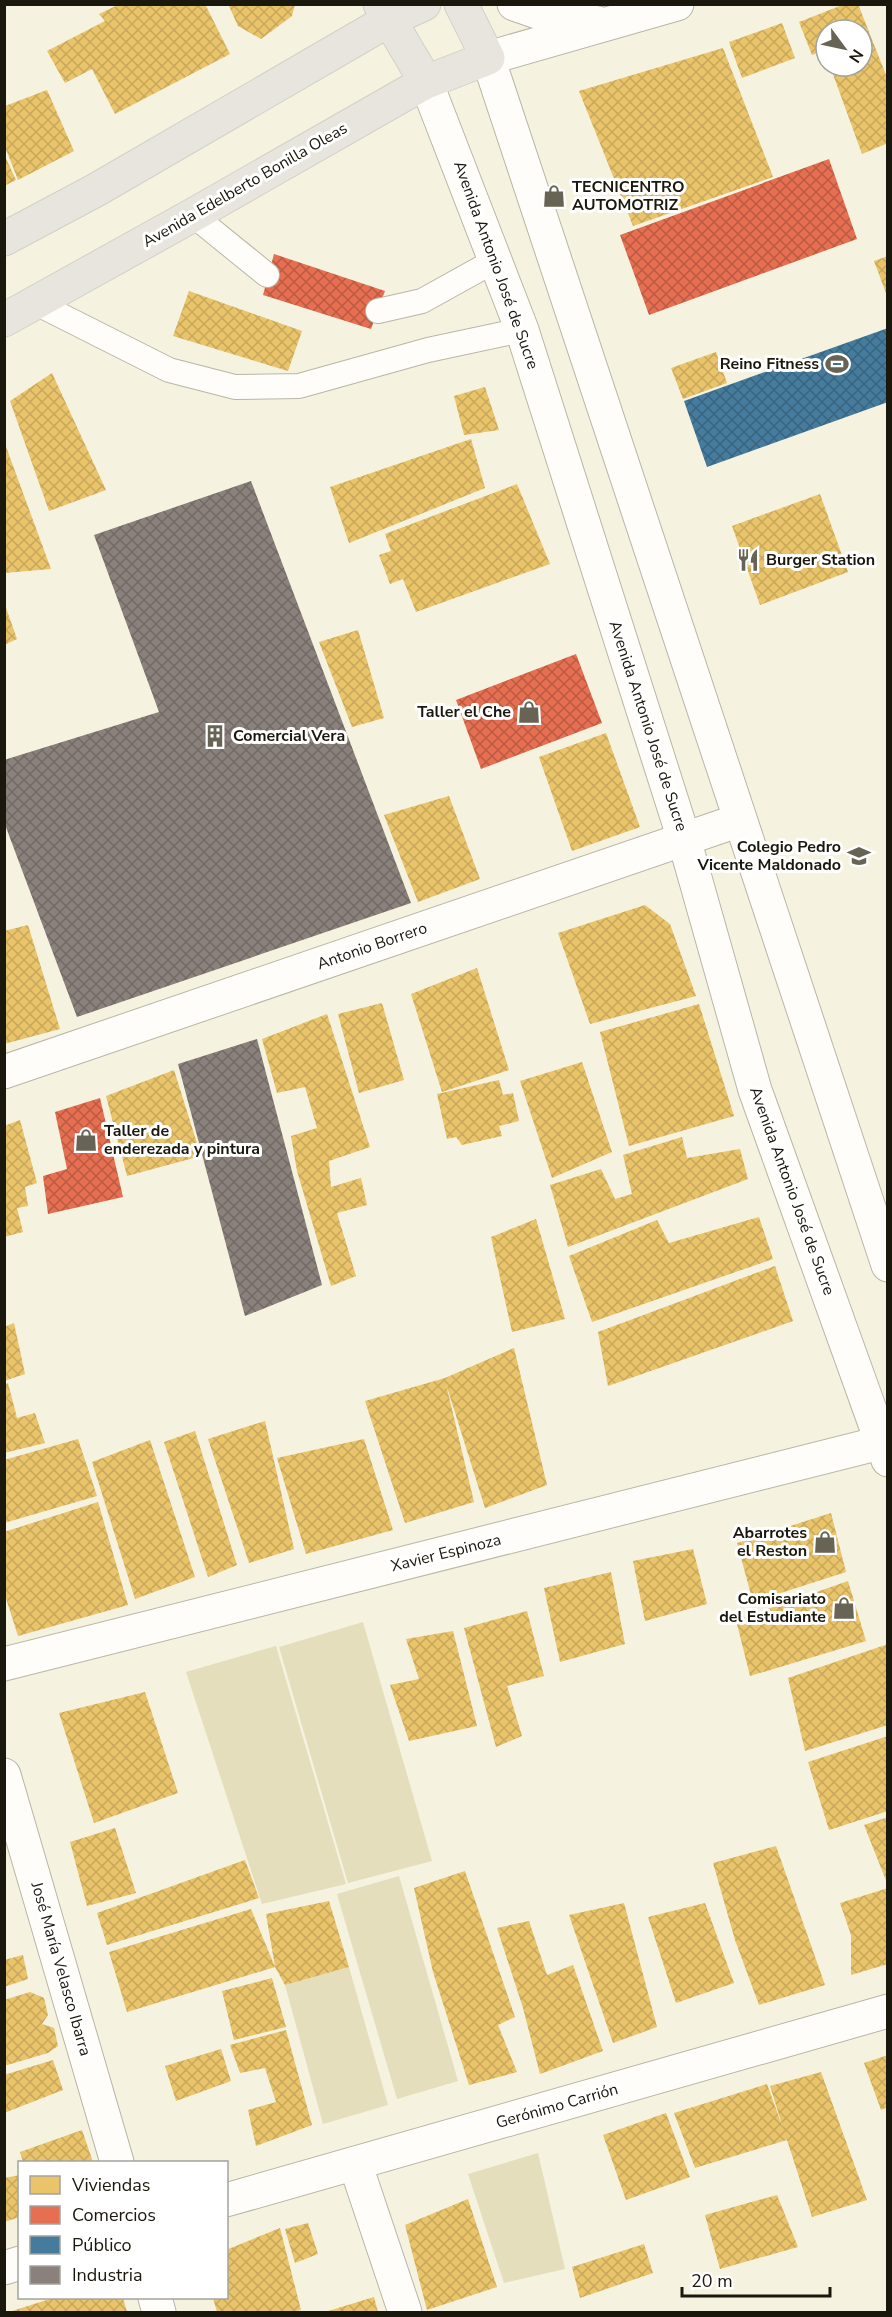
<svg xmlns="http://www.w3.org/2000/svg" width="892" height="2317" viewBox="0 0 892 2317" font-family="'Nunito Sans',sans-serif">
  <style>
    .green { fill: #e4debc }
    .homes { fill: url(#homes-cross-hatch) }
    .shops { fill: url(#shops-cross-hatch) }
    .public { fill: url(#public-cross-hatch) }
    .industry { fill: url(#industry-cross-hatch) }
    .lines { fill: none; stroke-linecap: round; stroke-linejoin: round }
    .lane-casing { stroke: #b8b6a7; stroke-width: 26 }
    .street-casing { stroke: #b8b6a7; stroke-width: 35 }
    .secondary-casing { stroke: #b8b6a7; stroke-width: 35 }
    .primary-casing { stroke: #d2d0c8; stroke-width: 35 }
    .lane { stroke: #fefdfa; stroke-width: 24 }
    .street { stroke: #fefdfa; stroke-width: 33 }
    .secondary { stroke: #fefdfa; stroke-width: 33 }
    .primary { stroke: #e7e5dd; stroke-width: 33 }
    .labels { text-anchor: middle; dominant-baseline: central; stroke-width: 6; stroke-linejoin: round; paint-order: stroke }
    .street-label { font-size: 16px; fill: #1a180c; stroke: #fff }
    .poi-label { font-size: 16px; font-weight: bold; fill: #1a180c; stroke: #fff; text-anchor: end }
  </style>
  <defs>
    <pattern id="homes-cross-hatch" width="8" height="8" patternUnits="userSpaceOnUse" patternTransform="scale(1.5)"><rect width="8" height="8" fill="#e9c46a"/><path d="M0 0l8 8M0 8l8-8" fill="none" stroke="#c7a85b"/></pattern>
    <pattern id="shops-cross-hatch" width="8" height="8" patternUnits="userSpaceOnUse" patternTransform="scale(1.5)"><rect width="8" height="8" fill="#e76f51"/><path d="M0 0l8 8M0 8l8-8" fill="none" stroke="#ba5a42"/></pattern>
    <pattern id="public-cross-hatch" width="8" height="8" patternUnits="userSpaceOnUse" patternTransform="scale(1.5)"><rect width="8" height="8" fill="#457b9d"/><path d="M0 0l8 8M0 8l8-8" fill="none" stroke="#39647e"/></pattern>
    <pattern id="industry-cross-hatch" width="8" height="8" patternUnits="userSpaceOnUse" patternTransform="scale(1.5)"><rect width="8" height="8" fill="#8a817c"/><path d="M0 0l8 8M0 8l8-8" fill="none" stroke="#706964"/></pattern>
  </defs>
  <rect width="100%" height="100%" fill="#f5f2df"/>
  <path class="green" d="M 363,1622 L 432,1861 L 348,1883 L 279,1647 Z
    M 276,1646 L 346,1884 L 262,1904 L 186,1672 Z
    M 399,1876 L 458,2081 L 397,2099 L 337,1894 Z
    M 349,1967 L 388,2105 L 323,2124 L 285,1985 Z
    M 538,2153 L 565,2269 L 504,2283 L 468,2174 Z"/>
  <path class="homes" d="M 120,4 L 205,4 L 230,54 L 115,114 L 92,69 L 65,83 L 47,51 L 105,21 L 99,14 Z
    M 228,4 L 295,4 L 292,16 L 261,39 L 238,26 Z
    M 845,4 L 858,4 L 888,80 L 888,143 L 862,154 L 830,66 L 862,66 L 862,30 L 826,30 L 826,50 L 812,55 L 799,22 Z
    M 782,23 L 795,58 L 742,78 L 729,42 Z
    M 723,48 L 773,177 L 633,226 L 579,91 Z
    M 47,90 L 74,151 L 18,180 L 5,147 L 5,106 Z
    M 4,154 L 16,180 L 4,186 Z
    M 888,256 L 888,295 L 887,296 L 874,261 Z
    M 189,291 L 302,331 L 288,371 L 173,336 Z
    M 716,352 L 727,383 L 683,399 L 671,368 Z
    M 52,373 L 106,490 L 49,511 L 10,401 Z
    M 485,387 L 499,430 L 464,435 L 454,396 Z
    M 471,439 L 485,488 L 349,543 L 330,487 Z
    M 4,444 L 5,444 L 51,569 L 4,573 Z
    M 517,484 L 550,564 L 416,612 L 403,579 L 390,584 L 379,555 L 391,551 L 385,534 Z
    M 820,494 L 848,572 L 760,605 L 732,526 Z
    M 4,602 L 17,639 L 4,645 Z
    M 358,630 L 384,718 L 352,727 L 319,642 Z
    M 606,733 L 640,827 L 572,851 L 539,757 Z
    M 449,796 L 480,879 L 418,902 L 384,815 Z
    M 645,905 L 670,924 L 696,996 L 590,1024 L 558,933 Z
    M 28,925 L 60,1029 L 4,1044 L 4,931 Z
    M 477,968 L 509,1070 L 442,1092 L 411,994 Z
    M 382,1003 L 404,1080 L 359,1093 L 338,1014 Z
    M 699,1004 L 734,1116 L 629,1146 L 600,1032 Z
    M 327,1014 L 370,1147 L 329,1161 L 331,1187 L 361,1178 L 367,1205 L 337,1213 L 356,1276 L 331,1286 L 297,1171 L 291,1136 L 317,1128 L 305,1087 L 277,1093 L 262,1039 Z
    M 582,1062 L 612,1152 L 552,1178 L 520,1081 Z
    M 174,1070 L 201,1156 L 127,1176 L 106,1096 Z
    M 499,1080 L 503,1095 L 513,1093 L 519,1121 L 499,1126 L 502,1136 L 462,1145 L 456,1137 L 447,1139 L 437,1094 Z
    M 20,1120 L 37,1183 L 25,1187 L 28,1206 L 17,1208 L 23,1232 L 4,1237 L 4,1126 Z
    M 682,1137 L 687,1158 L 740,1149 L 748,1179 L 568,1247 L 550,1185 L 601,1169 L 615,1199 L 632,1194 L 623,1155 Z
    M 759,1217 L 773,1259 L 592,1322 L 569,1256 L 657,1220 L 669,1243 Z
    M 536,1219 L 565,1319 L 512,1332 L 491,1237 Z
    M 775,1266 L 793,1321 L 608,1386 L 598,1332 Z
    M 14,1323 L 25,1374 L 4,1381 L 4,1327 Z
    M 514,1348 L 547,1485 L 485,1508 L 446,1384 L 474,1502 L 405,1523 L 365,1401 L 445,1378 Z
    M 8,1383 L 17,1418 L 35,1413 L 45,1443 L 4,1453 L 4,1385 Z
    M 265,1421 L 294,1549 L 249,1563 L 208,1439 Z
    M 195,1431 L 237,1565 L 208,1577 L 164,1442 Z
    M 78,1439 L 97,1496 L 4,1523 L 4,1460 Z
    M 364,1439 L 393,1530 L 306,1554 L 277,1458 Z
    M 150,1440 L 195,1577 L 135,1599 L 92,1462 Z
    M 98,1502 L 128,1605 L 18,1636 L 4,1592 L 4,1532 Z
    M 831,1513 L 846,1572 L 753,1602 L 737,1543 Z
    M 693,1549 L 707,1604 L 645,1621 L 633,1561 Z
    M 611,1572 L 625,1644 L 560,1662 L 544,1588 Z
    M 848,1581 L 866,1641 L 750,1676 L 736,1620 Z
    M 527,1611 L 544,1676 L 507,1686 L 522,1736 L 496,1747 L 464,1628 Z
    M 453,1631 L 477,1726 L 409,1741 L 390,1685 L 419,1679 L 406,1639 Z
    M 888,1644 L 888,1725 L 805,1751 L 788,1678 Z
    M 145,1692 L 178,1793 L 94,1823 L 59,1713 Z
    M 888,1736 L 888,1811 L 829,1830 L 808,1762 Z
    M 888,1817 L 888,1883 L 887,1883 L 864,1825 Z
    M 115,1828 L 136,1893 L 87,1906 L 70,1842 Z
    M 776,1846 L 825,1985 L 759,2005 L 735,1940 L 713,1863 Z
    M 245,1860 L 259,1898 L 107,1945 L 97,1913 Z
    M 465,1871 L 515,2017 L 498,2025 L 517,2072 L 469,2085 L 433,1972 L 414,1888 Z
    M 888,1888 L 888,1964 L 851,1975 L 851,1935 L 840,1903 Z
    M 329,1901 L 349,1967 L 285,1985 L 275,1967 L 266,1914 Z
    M 624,1903 L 657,2027 L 613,2043 L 569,1915 Z
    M 705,1903 L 734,1983 L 676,2003 L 648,1917 Z
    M 251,1909 L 275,1967 L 127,2012 L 109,1952 Z
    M 529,1921 L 547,1975 L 573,1965 L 603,2051 L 540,2074 L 523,2008 L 497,1928 Z
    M 23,1955 L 28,1979 L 4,1987 L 4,1960 Z
    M 272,1978 L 286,2027 L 234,2040 L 222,1991 Z
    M 30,1992 L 44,1998 L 48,2015 L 42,2024 L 54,2028 L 58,2046 L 48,2053 L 4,2066 L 4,2000 Z
    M 286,2030 L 312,2125 L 256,2146 L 248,2110 L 276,2102 L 265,2068 L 240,2073 L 230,2045 Z
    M 221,2049 L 231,2081 L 176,2101 L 165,2066 Z
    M 888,2055 L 888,2107 L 881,2110 L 864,2063 Z
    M 53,2060 L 63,2090 L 4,2113 L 4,2075 Z
    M 821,2072 L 867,2200 L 812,2217 L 787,2140 L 695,2168 L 674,2113 L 767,2084 L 783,2128 L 770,2086 Z
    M 666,2113 L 690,2177 L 626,2200 L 603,2135 Z
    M 82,2130 L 93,2162 L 23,2162 L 20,2152 Z
    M 20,2175 L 20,2217 L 4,2222 L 4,2178 Z
    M 777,2195 L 798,2247 L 720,2269 L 705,2215 Z
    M 468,2199 L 497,2287 L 427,2310 L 405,2225 Z
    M 308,2223 L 318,2254 L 295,2263 L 285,2229 Z
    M 280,2228 L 301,2310 L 293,2312 L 217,2312 L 213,2298 L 226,2298 L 226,2250 Z
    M 644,2244 L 653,2273 L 580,2298 L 572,2267 Z
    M 374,2297 L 378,2312 L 325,2312 Z
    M 53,2298 L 123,2298 L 127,2312 L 9,2312 Z"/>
  <path class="shops" d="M 829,159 L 857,239 L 649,315 L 620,235 Z
    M 274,254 L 385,291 L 371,329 L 263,295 Z
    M 576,654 L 602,723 L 481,769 L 456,700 Z
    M 100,1098 L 123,1197 L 48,1214 L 43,1176 L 67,1169 L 55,1112 Z"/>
  <path class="public" d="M 888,328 L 888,402 L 707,467 L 684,401 Z"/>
  <path class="industry" d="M 251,481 L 411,903 L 77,1017 L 4,822 L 4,760 L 159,712 L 94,535 Z
    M 257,1039 L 322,1285 L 245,1316 L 178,1064 Z"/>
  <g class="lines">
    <g class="lane-casing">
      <path id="lane" d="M 193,215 L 267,275
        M 36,303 L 169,370 L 235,387 L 299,386 L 428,350 L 522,330
        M 378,311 L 422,301 L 496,260"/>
    </g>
    <g class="street-casing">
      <path id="street" d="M 4,1072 L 740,820
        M 4,1664 L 888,1441
        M 4,1775 L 117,2162
        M 355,2163 L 405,2312
        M 226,2200 L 888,2011
        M 4,2268 L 20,2263
        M 155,2298 L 159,2312"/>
    </g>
    <g class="secondary-casing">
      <path id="secondary" d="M 514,4 L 537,12 L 598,23
        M 677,4 L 488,58 L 888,1265
        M 426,82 L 522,330 L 684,839 L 755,1090 L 888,1460"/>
    </g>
    <g class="primary-casing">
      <path id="primary" d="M 380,4 L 426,82
        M 4,239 L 96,190 L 389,20 L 424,4
        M 4,320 L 193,215 L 426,82 L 488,58 L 461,4"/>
    </g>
    <use href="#lane" class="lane"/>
    <use href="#street" class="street"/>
    <use href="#secondary" class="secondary"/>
    <use href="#primary" class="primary"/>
  </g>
  <defs>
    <g id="shop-bare" transform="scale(1.8)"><path d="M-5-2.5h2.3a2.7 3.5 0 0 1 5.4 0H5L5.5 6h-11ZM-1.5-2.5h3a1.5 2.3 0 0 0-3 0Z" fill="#676456" stroke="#fff" stroke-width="2.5" paint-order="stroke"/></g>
    <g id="stadium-bare" transform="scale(1.8)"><path d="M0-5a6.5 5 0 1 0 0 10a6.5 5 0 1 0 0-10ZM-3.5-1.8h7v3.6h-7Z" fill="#676456" stroke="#fff" stroke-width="2.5" paint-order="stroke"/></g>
    <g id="restaurant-bare" transform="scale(1.8)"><path d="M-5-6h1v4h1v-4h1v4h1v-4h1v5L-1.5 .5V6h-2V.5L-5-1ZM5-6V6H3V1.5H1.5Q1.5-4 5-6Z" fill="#676456" stroke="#fff" stroke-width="2.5" paint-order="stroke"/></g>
    <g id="building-bare" transform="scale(1.8)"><path d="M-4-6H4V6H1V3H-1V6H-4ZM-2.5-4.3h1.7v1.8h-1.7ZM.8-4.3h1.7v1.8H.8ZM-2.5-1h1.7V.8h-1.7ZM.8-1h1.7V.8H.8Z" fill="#676456" stroke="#fff" stroke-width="2.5" paint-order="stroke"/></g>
    <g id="university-bare" transform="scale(1.8)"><path d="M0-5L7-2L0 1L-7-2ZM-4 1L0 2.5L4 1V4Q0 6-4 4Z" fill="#676456" stroke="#fff" stroke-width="2.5" paint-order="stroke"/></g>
  </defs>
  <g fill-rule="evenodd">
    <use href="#shop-bare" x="554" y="196"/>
    <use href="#stadium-bare" x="837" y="364"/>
    <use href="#restaurant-bare" x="748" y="560"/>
    <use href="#shop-bare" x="529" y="712"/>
    <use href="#building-bare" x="215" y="736"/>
    <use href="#university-bare" x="859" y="856"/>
    <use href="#shop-bare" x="86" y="1140"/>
    <use href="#shop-bare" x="825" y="1542"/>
    <use href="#shop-bare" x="844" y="1608"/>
  </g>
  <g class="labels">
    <g class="street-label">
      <text transform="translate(245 185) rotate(-30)">Avenida Edelberto Bonilla Oleas</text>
      <text transform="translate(496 265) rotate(70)">Avenida Antonio José de Sucre</text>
      <text transform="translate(648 726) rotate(72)">Avenida Antonio José de Sucre</text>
      <text transform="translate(372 946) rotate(-19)">Antonio Borrero</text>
      <text transform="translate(792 1191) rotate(70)">Avenida Antonio José de Sucre</text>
      <text transform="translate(446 1553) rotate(-14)">Xavier Espinoza</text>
      <text transform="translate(61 1969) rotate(74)">José María Velasco Ibarra</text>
      <text transform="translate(557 2106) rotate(-16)">Gerónimo Carrión</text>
    </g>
    <g class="poi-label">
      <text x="572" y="187" text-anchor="start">TECNICENTRO<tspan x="572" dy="18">AUTOMOTRIZ</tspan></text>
      <text x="819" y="364">Reino Fitness</text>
      <text x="766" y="560" text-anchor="start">Burger Station</text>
      <text x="511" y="712">Taller el Che</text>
      <text x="233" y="736" text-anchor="start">Comercial Vera</text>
      <text x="841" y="847">Colegio Pedro<tspan x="841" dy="18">Vicente Maldonado</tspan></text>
      <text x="104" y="1131" text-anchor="start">Taller de<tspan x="104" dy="18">enderezada y pintura</tspan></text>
      <text x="807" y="1533">Abarrotes<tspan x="807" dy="18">el Reston</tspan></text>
      <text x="826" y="1599">Comisariato<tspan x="826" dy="18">del Estudiante</tspan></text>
    </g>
  </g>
  <rect width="892" height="2317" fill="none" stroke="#1a180c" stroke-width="12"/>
  <rect x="18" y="2161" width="210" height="138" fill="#ffffff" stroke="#a3a39e" stroke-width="1.5"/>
  <rect x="30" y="2176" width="30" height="18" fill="#e9c46a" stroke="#a3a39e" stroke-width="1.5"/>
  <text x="72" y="2191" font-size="18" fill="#1a180c">Viviendas</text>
  <rect x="30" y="2206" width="30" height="18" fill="#e76f51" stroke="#a3a39e" stroke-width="1.5"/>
  <text x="72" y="2221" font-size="18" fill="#1a180c">Comercios</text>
  <rect x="30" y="2236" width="30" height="18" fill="#457b9d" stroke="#a3a39e" stroke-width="1.5"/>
  <text x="72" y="2251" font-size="18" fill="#1a180c">Público</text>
  <rect x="30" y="2266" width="30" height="18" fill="#8a817c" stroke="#a3a39e" stroke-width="1.5"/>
  <text x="72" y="2281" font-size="18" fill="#1a180c">Industria</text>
  <g transform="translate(844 48) rotate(123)"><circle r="28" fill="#ffffff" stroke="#a3a39e" stroke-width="1.5"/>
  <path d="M0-4.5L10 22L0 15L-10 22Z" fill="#676456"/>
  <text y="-9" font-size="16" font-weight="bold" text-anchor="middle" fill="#1a180c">N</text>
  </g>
  <path d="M682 2287v9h148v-9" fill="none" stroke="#1a180c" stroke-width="3"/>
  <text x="691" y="2287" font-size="18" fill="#1a180c" stroke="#ffffff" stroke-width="4.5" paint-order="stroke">20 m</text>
</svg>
